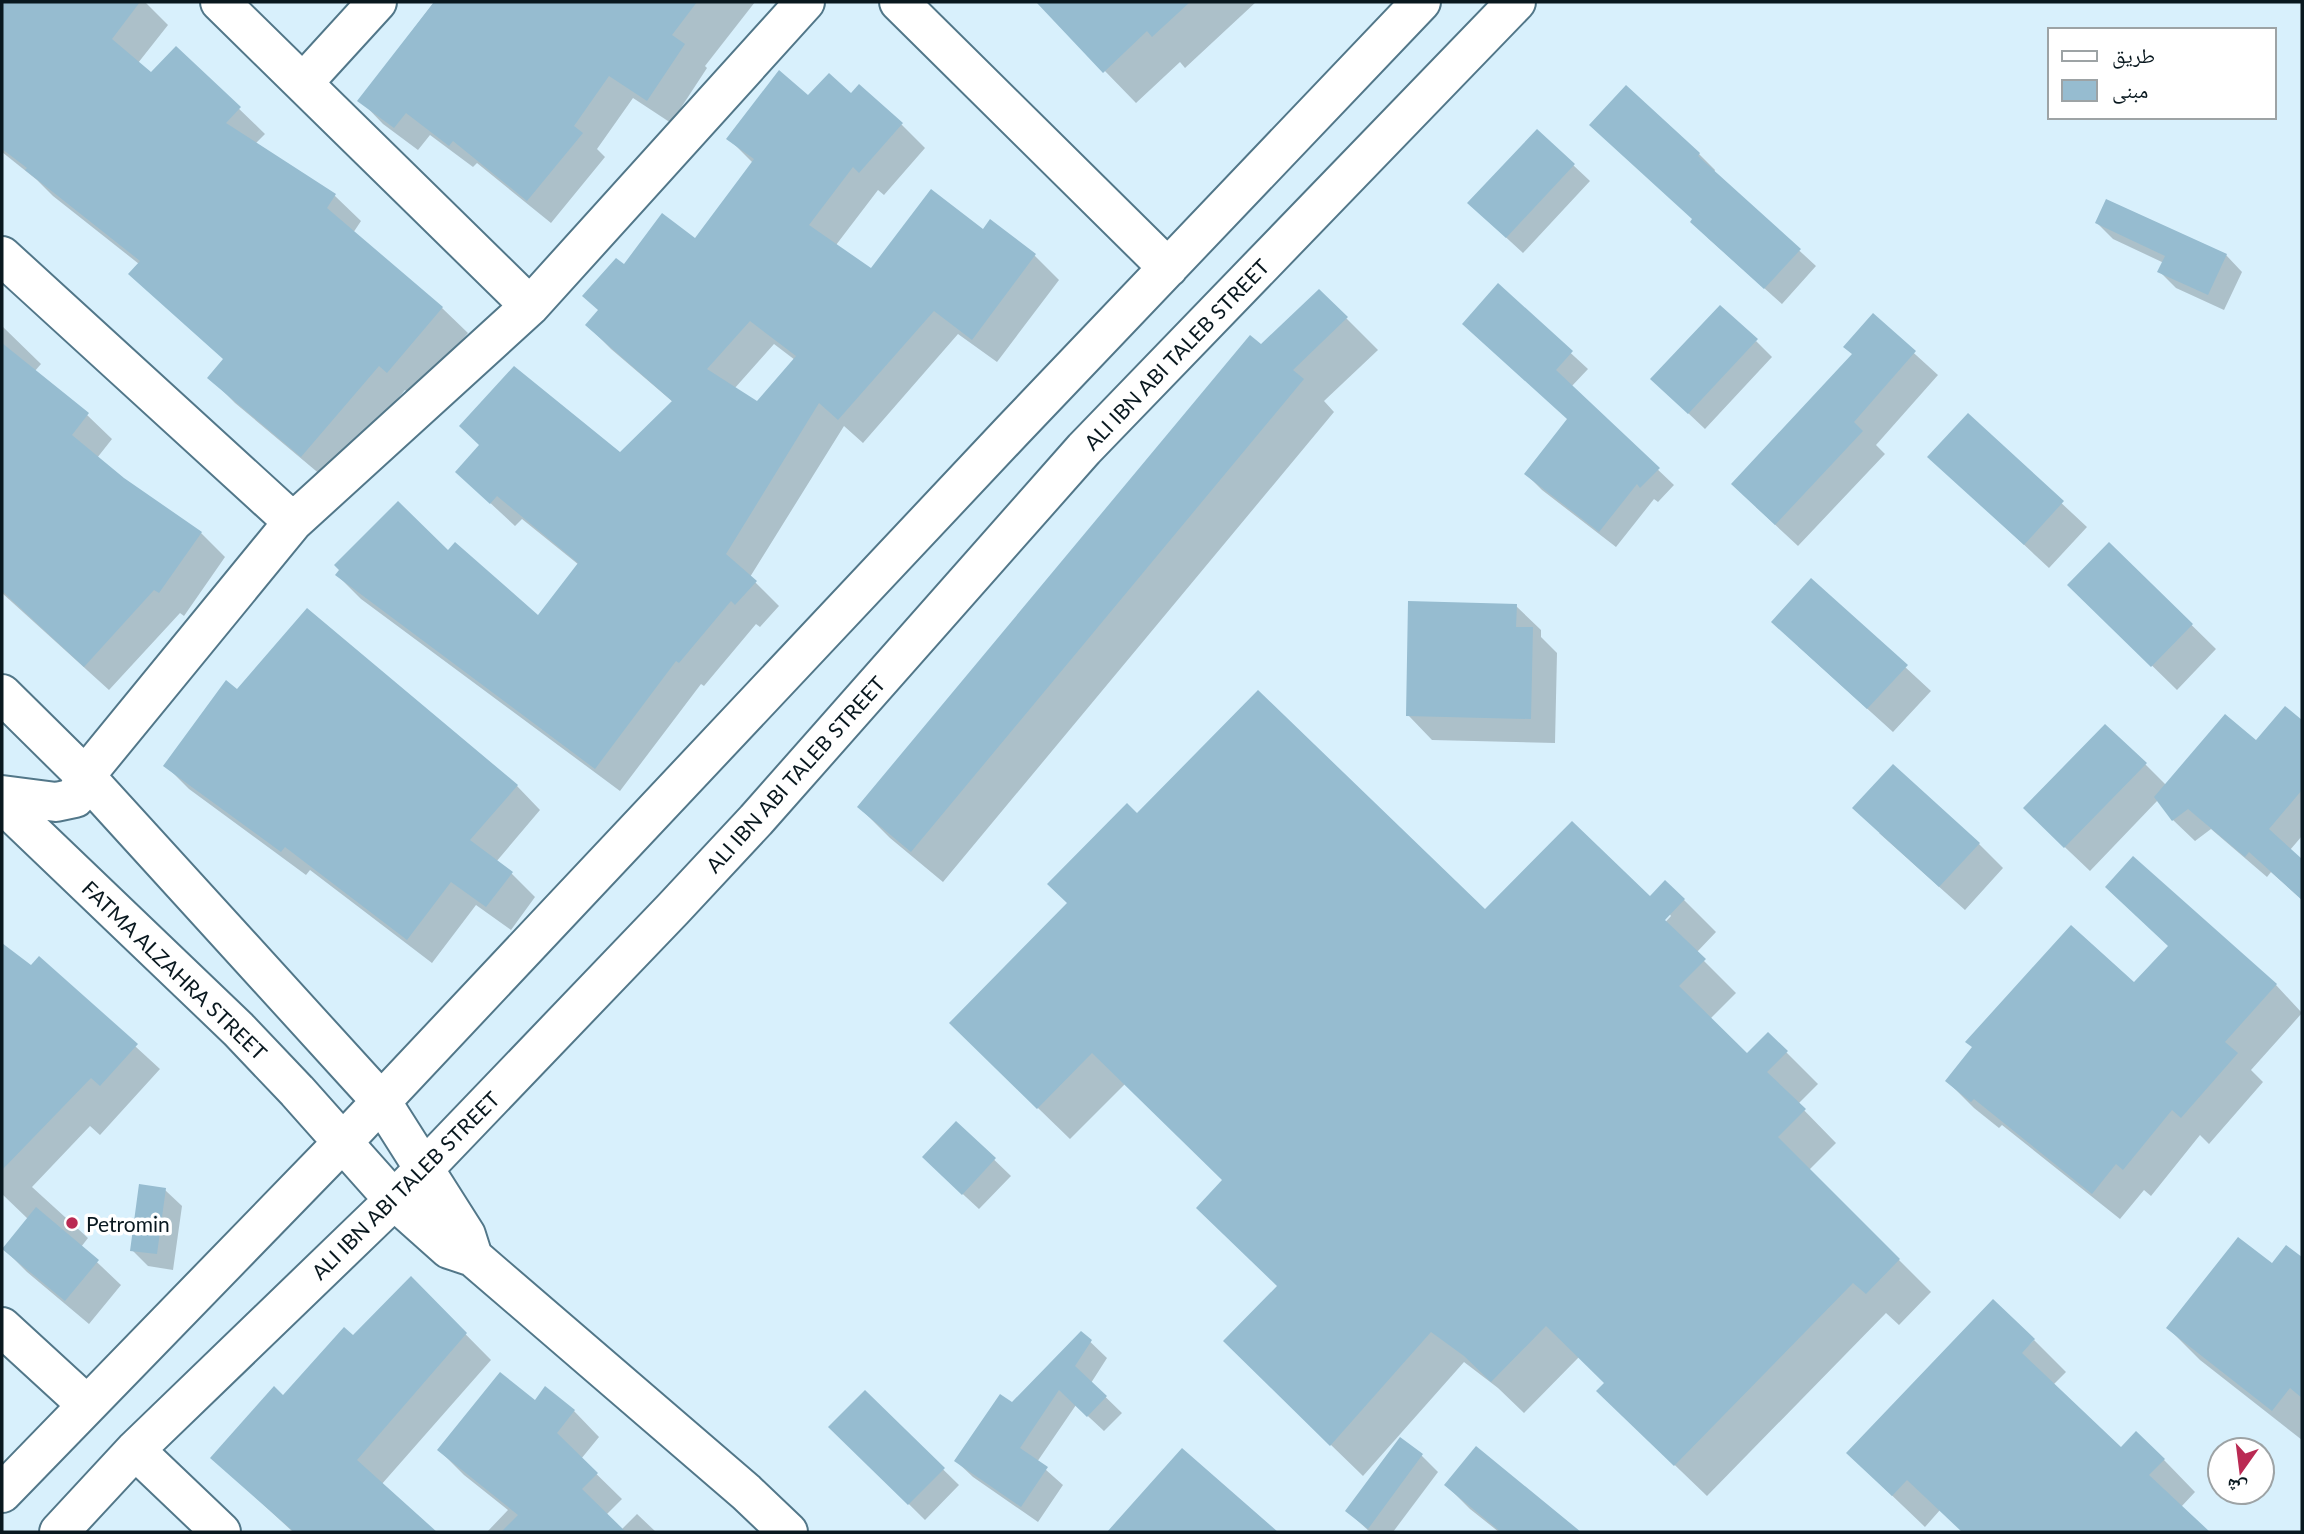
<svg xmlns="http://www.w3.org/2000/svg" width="2304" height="1534" viewBox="0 0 2304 1534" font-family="Lato,'Noto Naskh Arabic',sans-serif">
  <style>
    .shadow { fill: #0003; fill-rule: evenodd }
    .building { fill: #96bcd0; fill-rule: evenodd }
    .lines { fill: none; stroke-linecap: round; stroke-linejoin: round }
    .minor-casing { stroke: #527789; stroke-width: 42 }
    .minor { stroke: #fff; stroke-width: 38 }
    .poi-dot { fill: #ba2a53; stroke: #fff; stroke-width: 2.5 }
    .labels { text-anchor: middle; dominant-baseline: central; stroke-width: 7; stroke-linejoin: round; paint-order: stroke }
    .street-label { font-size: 21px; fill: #09181f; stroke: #fff }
    .poi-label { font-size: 21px; fill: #09181f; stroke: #fff; text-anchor: start }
  </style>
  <rect width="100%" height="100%" fill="#d8f0fc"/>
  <path class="shadow" d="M 2,2 L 145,2 L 168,25 L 138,63 L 151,74 L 176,48 L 265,134 L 255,144 L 335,196 L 361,221 L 353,233 L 442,308 L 468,333 L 413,397 L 405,390 L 328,481 L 235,403 L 210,378 L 225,360 L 139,264 L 53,196 L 37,180 L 2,152 Z
    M 434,2 L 755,2 L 705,66 L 707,68 L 671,123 L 633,98 L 597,149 L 605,157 L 551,223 L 477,163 L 473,167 L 430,135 L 418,150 L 383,124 L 360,100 Z
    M 1038,2 L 1256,2 L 1185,68 L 1180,62 L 1136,103 Z
    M 1626,87 L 1699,154 L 1715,170 L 1714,172 L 1816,266 L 1782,304 L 1708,238 L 1694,220 Z
    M 851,95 L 902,125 L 925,148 L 884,195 L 878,190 L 836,245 L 871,271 L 983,231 L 990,222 L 1035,256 L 1059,280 L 997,362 L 958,334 L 863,443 L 844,426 L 750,577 L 779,606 L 760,627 L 756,624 L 704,686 L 701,684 L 620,791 L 361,599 L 337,575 L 448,553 L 539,618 L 579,565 L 522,519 L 515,526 L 457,472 L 620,454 L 673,402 L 611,349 L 587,325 L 600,311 L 624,266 L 696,240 L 753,163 L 729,139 L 808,98 ZM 774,344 L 795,360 L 757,403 L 734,389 Z
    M 1537,131 L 1590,181 L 1523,253 L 1486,219 Z
    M 2097,223 L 2226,255 L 2242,272 L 2224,310 L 2176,288 L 2160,272 L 2164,263 L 2113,239 Z
    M 1498,286 L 1588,369 L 1571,387 L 1674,485 L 1658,502 L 1654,499 L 1616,547 L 1542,490 L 1526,474 L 1569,420 Z
    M 1319,291 L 1378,350 L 1324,401 L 1334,412 L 943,882 L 890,838 L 859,807 L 1261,346 Z
    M 1873,316 L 1938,375 L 1876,445 L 1885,454 L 1798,546 L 1756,507 L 1854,355 Z
    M 2,326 L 41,364 L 34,372 L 87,415 L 112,439 L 97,458 L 123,479 L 201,533 L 225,557 L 184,616 L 180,613 L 109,690 L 2,593 Z
    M 1756,341 L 1772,357 L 1705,429 L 1669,395 Z
    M 1968,416 L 2087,527 L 2049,568 L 1930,457 Z
    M 2109,544 L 2216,649 L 2177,690 L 2094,609 Z
    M 1811,580 L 1931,691 L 1893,732 L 1798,646 Z
    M 1516,606 L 1541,630 L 1541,637 L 1557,653 L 1555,743 L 1432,740 L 1408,715 Z
    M 237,691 L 517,786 L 540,810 L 496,862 L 511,873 L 535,897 L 511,930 L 476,905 L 432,963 L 310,870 L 306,875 L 189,789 L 165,765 Z
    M 2285,708 L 2302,722 L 2302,836 L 2290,850 L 2302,861 L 2302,900 L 2271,872 L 2267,877 L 2211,829 L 2195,841 L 2173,820 L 2158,800 L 2090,871 L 2050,833 L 2145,764 L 2167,786 L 2256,742 Z
    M 1137,816 L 1485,912 L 1650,899 L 1666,882 L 1716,932 L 1696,953 L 1736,993 L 1710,1019 L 1747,1055 L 1768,1034 L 1818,1084 L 1798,1104 L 1836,1143 L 1809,1170 L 1931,1292 L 1899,1325 L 1886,1313 L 1707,1496 L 1631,1423 L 1607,1383 L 1579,1357 L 1524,1413 L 1498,1388 L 1464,1362 L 1363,1476 L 1257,1373 L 1279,1287 L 1224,1181 L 1125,1084 L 1070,1139 L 983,1055 L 1069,903 ZM 1669,913 L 1671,916 L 1660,928 Z
    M 1879,833 L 1979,844 L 2003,868 L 1965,910 Z
    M 2,945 L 31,968 L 39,958 L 160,1069 L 100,1135 L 90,1126 L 32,1187 L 88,1238 L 81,1247 L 121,1285 L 89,1324 L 27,1272 L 4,1249 L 28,1219 L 2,1194 Z
    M 2170,947 L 2276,985 L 2302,1013 L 2251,1070 L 2263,1082 L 2209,1144 L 2200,1135 L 2151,1196 L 2144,1190 L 2120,1219 L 2002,1125 L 1999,1128 L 1974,1108 L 1947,1081 L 2134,984 Z
    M 956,1123 L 1011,1176 L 979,1209 L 940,1173 Z
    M 165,1190 L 182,1206 L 173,1270 L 148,1266 L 132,1250 Z
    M 2287,1247 L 2302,1259 L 2302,1440 L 2200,1360 L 2168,1328 L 2272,1266 Z
    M 411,1279 L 491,1360 L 381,1485 L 434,1532 L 293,1532 L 213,1458 L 353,1337 Z
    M 1081,1333 L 1107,1358 L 1091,1383 L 1122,1413 L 1104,1431 L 1076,1405 L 1037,1462 L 1063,1485 L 1038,1522 L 973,1477 L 956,1461 Z
    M 2034,1340 L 2066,1372 L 2053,1385 L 2121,1450 L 2164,1460 L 2195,1492 L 2181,1507 L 2207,1532 L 1963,1532 L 1940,1510 L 1925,1527 L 1880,1484 Z
    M 865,1393 L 959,1485 L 925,1520 L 831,1427 Z
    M 535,1402 L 574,1411 L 599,1437 L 581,1459 L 622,1499 L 606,1515 L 621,1530 L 637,1514 L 656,1532 L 487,1532 L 508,1510 L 464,1475 L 439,1450 Z
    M 1400,1439 L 1422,1456 L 1438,1472 L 1393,1532 L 1370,1532 L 1347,1511 Z
    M 1476,1448 L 1578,1532 L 1499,1532 L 1470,1509 L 1446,1485 Z
    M 1182,1451 L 1274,1532 L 1110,1532 Z"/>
  <path class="building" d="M 2,2 L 140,2 L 112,39 L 151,72 L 176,46 L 241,107 L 226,123 L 336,194 L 327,208 L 443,307 L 387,373 L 379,366 L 301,457 L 207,378 L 223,359 L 128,274 L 140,261 L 25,170 L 27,168 L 2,149 Z
    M 434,2 L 697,2 L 672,35 L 685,44 L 647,101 L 609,76 L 574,126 L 583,133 L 527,201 L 453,141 L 449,146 L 406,113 L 394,128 L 357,101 Z
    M 1036,2 L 1190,2 L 1152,37 L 1147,31 L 1103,73 Z
    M 779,70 L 808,95 L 829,73 L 851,93 L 859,84 L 903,123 L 859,173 L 853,167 L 809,225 L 871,268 L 931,189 L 983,229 L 990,219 L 1036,254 L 972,340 L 934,311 L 838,420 L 819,403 L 726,554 L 757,581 L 735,605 L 731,601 L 679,663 L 676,661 L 595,769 L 335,575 L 339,570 L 334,565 L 398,501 L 448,550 L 455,542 L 538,615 L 578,563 L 497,496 L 490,504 L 455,472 L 479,445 L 459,426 L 514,366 L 620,452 L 672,401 L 585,325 L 598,310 L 582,296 L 616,258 L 624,264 L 662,213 L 695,238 L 754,159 L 726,139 ZM 750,321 L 796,356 L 757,401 L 707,369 Z
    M 1626,85 L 1700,153 L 1698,156 L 1801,249 L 1764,289 L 1690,222 L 1692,219 L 1589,125 Z
    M 1537,129 L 1575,164 L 1506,238 L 1467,203 Z
    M 2106,199 L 2227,254 L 2208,295 L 2157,272 L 2165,256 L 2095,223 Z
    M 1498,283 L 1573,351 L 1556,370 L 1660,468 L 1640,488 L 1637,484 L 1599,532 L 1524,474 L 1567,419 L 1462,324 Z
    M 1319,289 L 1348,317 L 1293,370 L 1304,379 L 911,852 L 857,807 L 1250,335 L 1261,344 Z
    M 1720,305 L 1758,339 L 1688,414 L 1650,379 Z
    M 1873,313 L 1916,351 L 1854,422 L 1863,431 L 1775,525 L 1731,484 L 1852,354 L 1843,347 Z
    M 2,343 L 89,413 L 72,435 L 124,478 L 202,532 L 159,593 L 154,590 L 84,667 L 2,591 Z
    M 1968,413 L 2064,501 L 2024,545 L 1927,457 Z
    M 2109,542 L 2193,624 L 2151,667 L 2067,585 Z
    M 1811,578 L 1908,665 L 1867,709 L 1771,622 Z
    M 1408,601 L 1517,604 L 1516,627 L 1533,627 L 1531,719 L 1406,716 Z
    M 307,608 L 518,785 L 470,840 L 513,872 L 486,907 L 451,882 L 407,940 L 285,847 L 281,852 L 163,766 L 226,680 L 237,689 Z
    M 1258,690 L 1485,909 L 1572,821 L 1650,896 L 1665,880 L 1685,899 L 1665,920 L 1706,959 L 1679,986 L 1747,1053 L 1768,1032 L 1788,1051 L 1767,1072 L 1806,1109 L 1778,1137 L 1900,1259 L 1866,1294 L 1853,1283 L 1674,1466 L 1596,1391 L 1604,1383 L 1546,1326 L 1491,1382 L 1464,1356 L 1431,1332 L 1330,1446 L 1223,1341 L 1277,1286 L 1196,1208 L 1222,1180 L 1092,1053 L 1037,1109 L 949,1023 L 1067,903 L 1047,884 L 1127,803 L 1137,813 Z
    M 2285,706 L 2302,720 L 2302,790 L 2269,829 L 2302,859 L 2302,900 L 2249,852 L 2245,857 L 2188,809 L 2172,821 L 2154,797 L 2225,714 L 2256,740 Z
    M 2105,724 L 2147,763 L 2064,848 L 2023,808 Z
    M 1893,764 L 1980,843 L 1939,887 L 1852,808 Z
    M 2133,856 L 2277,984 L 2225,1042 L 2238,1053 L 2181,1118 L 2172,1110 L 2123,1170 L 2116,1164 L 2092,1194 L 1974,1099 L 1971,1102 L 1945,1081 L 1972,1047 L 1965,1042 L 2071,925 L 2134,982 L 2168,946 L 2105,887 Z
    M 2,943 L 31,965 L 39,956 L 138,1044 L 100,1086 L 91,1078 L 2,1170 Z
    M 956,1121 L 996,1158 L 962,1195 L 922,1157 Z
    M 139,1184 L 166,1188 L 157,1254 L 130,1251 Z
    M 36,1207 L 99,1260 L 65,1301 L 2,1249 Z
    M 2238,1237 L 2272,1263 L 2286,1245 L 2302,1257 L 2302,1398 L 2290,1388 L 2272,1411 L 2166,1328 Z
    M 411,1276 L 467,1333 L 357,1460 L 437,1532 L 294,1532 L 210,1458 L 274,1386 L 283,1395 L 344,1327 L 353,1335 Z
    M 1993,1299 L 2035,1339 L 2022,1353 L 2121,1447 L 2136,1431 L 2165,1459 L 2149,1475 L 2210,1532 L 1962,1532 L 1907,1480 L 1892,1496 L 1846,1453 Z
    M 1081,1331 L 1092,1340 L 1075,1366 L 1107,1396 L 1087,1417 L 1059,1390 L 1020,1448 L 1048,1467 L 1021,1507 L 954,1461 L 1000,1394 L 1012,1402 Z
    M 500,1372 L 535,1400 L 545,1386 L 575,1410 L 557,1433 L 598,1473 L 582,1489 L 626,1532 L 501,1532 L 518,1515 L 437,1450 Z
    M 865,1390 L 945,1468 L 908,1505 L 828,1427 Z
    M 1400,1437 L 1423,1454 L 1368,1529 L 1345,1511 Z
    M 1476,1446 L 1581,1532 L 1501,1532 L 1444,1485 Z
    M 1182,1448 L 1278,1532 L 1107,1532 Z"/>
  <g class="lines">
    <g class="minor-casing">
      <path id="minor" d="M 220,2 L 530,306
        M 899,2 L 1168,268
        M 303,83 L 377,2
        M 2,256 L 293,522
        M 2,694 L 85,776 L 381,1101 L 466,1235 L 473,1257
        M 2,795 L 56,802 L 75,798 L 85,776 L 293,522 L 530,306 L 805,2
        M 2,803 L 238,1029 L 297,1091 L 394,1200 L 449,1249 L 473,1257 L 746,1492 L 788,1532
        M 2,1327 L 87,1405
        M 135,1450 L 221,1532
        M 2,1493 L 342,1143 L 1012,431 L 1421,2
        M 59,1532 L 135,1450 L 394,1200 L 673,909 L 756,820 L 1084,449 L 1516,2"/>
    </g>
    <use href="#minor" class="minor"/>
  </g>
  <circle class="poi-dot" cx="72" cy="1223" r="7"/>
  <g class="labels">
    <g class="street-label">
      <text transform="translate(1176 354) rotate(-46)">ALI IBN ABI TALEB STREET</text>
      <text transform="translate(795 774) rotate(-48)">ALI IBN ABI TALEB STREET</text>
      <text transform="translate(175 970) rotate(44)">FATMA ALZAHRA STREET</text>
      <text transform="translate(405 1185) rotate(-45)">ALI IBN ABI TALEB STREET</text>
    </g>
    <g class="poi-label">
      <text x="86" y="1223">Petromin</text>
    </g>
  </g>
  <rect width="2304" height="1534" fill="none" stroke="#09181f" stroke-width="7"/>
  <rect x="2048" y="28" width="228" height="91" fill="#ffffff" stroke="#9da3a5" stroke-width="2"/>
  <rect x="2062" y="51" width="35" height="10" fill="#ffffff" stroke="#9da3a5" stroke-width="2"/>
  <text x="2112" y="63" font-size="21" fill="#09181f">طريق</text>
  <rect x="2062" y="80" width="35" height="21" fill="#96bcd0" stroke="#9da3a5" stroke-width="2"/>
  <text x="2112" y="98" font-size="21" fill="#09181f">مبنى</text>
  <g transform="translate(2241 1471) rotate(194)"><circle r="33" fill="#ffffff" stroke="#9da3a5" stroke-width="2"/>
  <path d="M0-5L12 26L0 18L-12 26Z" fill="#ba2a53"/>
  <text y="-10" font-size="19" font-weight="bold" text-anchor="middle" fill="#09181f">ش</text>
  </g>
</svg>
